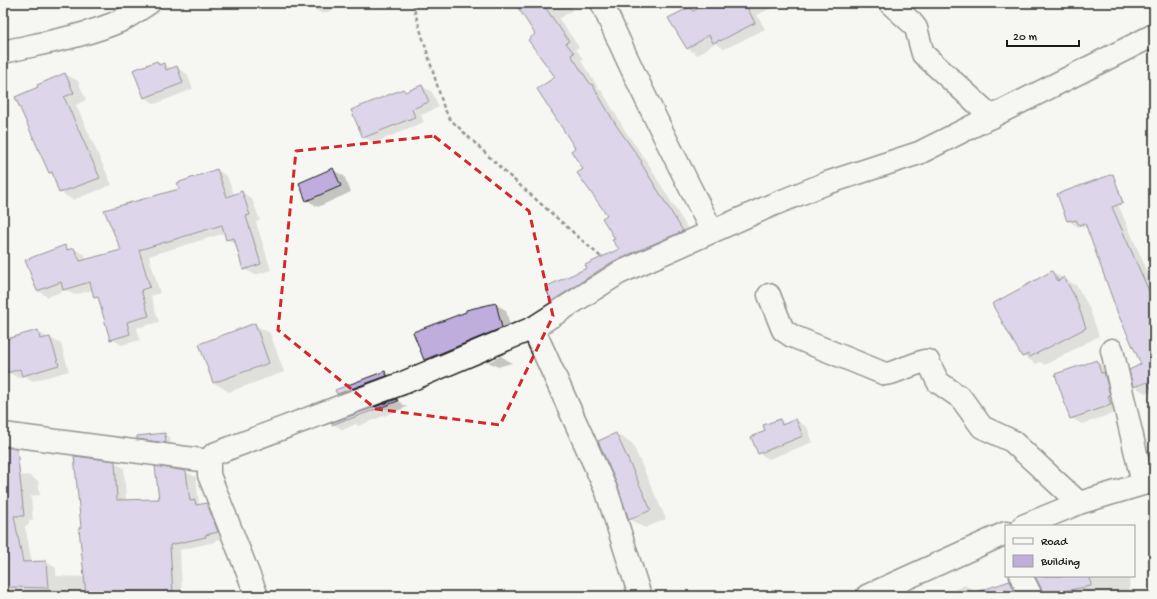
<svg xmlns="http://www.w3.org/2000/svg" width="1157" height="599" viewBox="0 0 1157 599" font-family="'Gochi Hand',sans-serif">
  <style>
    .shadow { fill: #0003; fill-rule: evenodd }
    .building { fill: #beaddd; stroke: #1c1c1c }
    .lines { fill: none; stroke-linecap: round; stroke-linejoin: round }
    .minor-casing { stroke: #1c1c1c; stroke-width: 25 }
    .path { stroke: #1c1c1c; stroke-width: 2.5; stroke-dasharray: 4 3; stroke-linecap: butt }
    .minor { stroke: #f6f6f2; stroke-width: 22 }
    .marked { fill: none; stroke: #d62828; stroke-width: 3; stroke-dasharray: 8 5; stroke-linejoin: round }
  </style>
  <rect width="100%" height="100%" fill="#f6f6f2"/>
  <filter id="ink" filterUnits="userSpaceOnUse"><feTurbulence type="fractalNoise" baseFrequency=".025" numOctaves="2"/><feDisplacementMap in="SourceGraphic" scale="8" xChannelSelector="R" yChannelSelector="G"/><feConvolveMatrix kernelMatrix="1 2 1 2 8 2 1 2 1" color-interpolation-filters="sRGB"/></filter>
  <g filter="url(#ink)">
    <path class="shadow" d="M 310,3 L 351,3 L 323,14 L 312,8 Z
      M 516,3 L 575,3 L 570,6 L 573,10 L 559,19 L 579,47 L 576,49 L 583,59 L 581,61 L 599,89 L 602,91 L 626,132 L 652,169 L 651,169 L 693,237 L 563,306 L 553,300 L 588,268 L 620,250 L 608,215 L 576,148 L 556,77 L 537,34 ZM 609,264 L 610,265 L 596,274 L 596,272 Z
      M 711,3 L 782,3 L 757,15 L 765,29 L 731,46 L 724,49 L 715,43 L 698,55 L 688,49 L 669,19 L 690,8 L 695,11 Z
      M 157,62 L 162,65 L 164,64 L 172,69 L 176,67 L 187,74 L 193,89 L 155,104 L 145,97 Z
      M 65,74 L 78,81 L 86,100 L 76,105 L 112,185 L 73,200 L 60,192 L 54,175 L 49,173 L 39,88 Z
      M 422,86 L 432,92 L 439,107 L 421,115 L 424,122 L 374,143 L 364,137 L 403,90 L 407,92 Z
      M 217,170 L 227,176 L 234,195 L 242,192 L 252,199 L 260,220 L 256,222 L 271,270 L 255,275 L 244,269 L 237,245 L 227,239 L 225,233 L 149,256 L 160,293 L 151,296 L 159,322 L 137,328 L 140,340 L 122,345 L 111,339 L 100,300 L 95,297 L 93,290 L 74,295 L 66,290 L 48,297 L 38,291 L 65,246 L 72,250 L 74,249 L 85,255 L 87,261 L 122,250 L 181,189 Z
      M 333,170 L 344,176 L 351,192 L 318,207 L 307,200 Z
      M 1110,186 L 1154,287 L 1154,395 L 1147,392 L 1145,393 L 1134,386 L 1142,365 L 1089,229 L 1081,226 L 1078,227 L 1068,221 Z
      M 1052,272 L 1077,286 L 1089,307 L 1099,336 L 1045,365 L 1040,362 L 1036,364 L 1023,356 Z
      M 495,304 L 506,310 L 512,334 L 436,366 L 425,360 L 414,333 Z
      M 255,325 L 270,333 L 284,372 L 229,392 L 214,383 Z
      M 37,331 L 48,338 L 50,338 L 61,344 L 69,371 L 33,381 L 25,376 L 18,378 L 8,372 L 7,369 L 3,367 L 3,344 Z
      M 501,356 L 512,363 L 498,367 L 488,362 Z
      M 1097,361 L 1107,368 L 1121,411 L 1082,424 L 1071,418 Z
      M 385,372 L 396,378 L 348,400 L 338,394 L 337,391 Z
      M 397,400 L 407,407 L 358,426 L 356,424 L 343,430 L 333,424 Z
      M 779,420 L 786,424 L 796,420 L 807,427 L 813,442 L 769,459 L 759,453 L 767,432 Z
      M 164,434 L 170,437 L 171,445 L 144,441 L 138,438 Z
      M 616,434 L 632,443 L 666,519 L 645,528 L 630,519 Z
      M 114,462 L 124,468 L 126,500 L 160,500 L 186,472 L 196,477 L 199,504 L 201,505 L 206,504 L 216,510 L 228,538 L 215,540 L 215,542 L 180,550 L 182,590 L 191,590 L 200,596 L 3,596 L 3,477 L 28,475 L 38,481 L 40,495 L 31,496 L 33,521 L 29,521 L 29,525 L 25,526 L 32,563 L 46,562 L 56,568 L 56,576 L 85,577 L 82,528 Z
      M 1036,576 L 1129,576 L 1130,596 L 1044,596 L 1043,590 Z
      M 1010,582 L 1019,588 L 1023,596 L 951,596 L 949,592 L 965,585 L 974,591 L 975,593 Z"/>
    <path class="building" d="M 515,3 L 542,3 L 569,41 L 566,43 L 574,53 L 571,55 L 591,85 L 592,84 L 616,125 L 642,162 L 641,163 L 683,231 L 612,262 L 552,301 L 545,287 L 587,268 L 585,265 L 619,249 L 612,240 L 615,239 L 602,218 L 607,215 L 577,173 L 583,169 L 571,151 L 575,148 L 537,89 L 555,77 L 528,40 L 535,34 Z
      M 709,3 L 745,3 L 755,23 L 720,41 L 720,40 L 713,43 L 709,35 L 687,49 L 668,18 L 690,7 L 693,11 Z
      M 157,61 L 159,65 L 164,63 L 166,70 L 177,66 L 183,83 L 144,98 L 133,70 Z
      M 65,73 L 74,93 L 64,97 L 100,178 L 59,193 L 52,172 L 49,173 L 15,97 L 38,87 L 37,85 Z
      M 422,85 L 429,102 L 412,109 L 415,117 L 363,138 L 351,110 L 403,89 L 405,92 Z
      M 333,168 L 341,186 L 306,201 L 299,183 Z
      M 217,169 L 227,197 L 242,191 L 250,215 L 246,216 L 261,264 L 243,270 L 234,238 L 226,240 L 222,225 L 139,250 L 150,287 L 141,290 L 149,316 L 127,322 L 130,334 L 110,340 L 98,297 L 94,298 L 90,282 L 63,290 L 61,282 L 37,291 L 25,260 L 65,245 L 67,250 L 74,248 L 80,261 L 121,250 L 104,210 L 179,189 L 177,183 Z
      M 1113,174 L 1123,203 L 1112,207 L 1149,291 L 1154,289 L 1154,394 L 1148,382 L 1133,387 L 1129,370 L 1141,364 L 1118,314 L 1085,223 L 1079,225 L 1076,220 L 1072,221 L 1071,220 L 1067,221 L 1057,194 Z
      M 1052,271 L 1058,281 L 1064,277 L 1076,299 L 1086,328 L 1030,357 L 1029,354 L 1022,357 L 992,304 Z
      M 496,303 L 502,328 L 424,360 L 413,332 L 466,312 L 466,310 Z
      M 255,323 L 269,363 L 213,383 L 199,344 Z
      M 38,330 L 40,339 L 50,337 L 59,365 L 22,376 L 20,369 L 7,373 L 3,360 L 3,340 Z
      M 1097,360 L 1101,373 L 1104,372 L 1110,395 L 1108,396 L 1111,405 L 1070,419 L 1055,374 Z
      M 385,371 L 387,376 L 337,394 L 335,390 Z
      M 397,399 L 398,401 L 347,420 L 347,419 L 332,425 L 331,423 Z
      M 780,419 L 782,425 L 796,419 L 803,436 L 758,454 L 751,437 L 765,431 L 763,425 Z
      M 165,433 L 166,443 L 137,439 L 137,436 Z
      M 616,433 L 651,510 L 629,520 L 618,487 L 598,441 Z
      M 3,447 L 17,449 L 24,516 L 14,516 L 23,562 L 46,561 L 48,588 L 6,587 L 3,571 Z
      M 74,456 L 115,461 L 117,500 L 159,499 L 155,466 L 186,471 L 190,501 L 195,500 L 196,505 L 207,503 L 218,532 L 205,535 L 206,537 L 170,545 L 173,593 L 121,592 L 86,595 L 79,528 L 81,527 Z
      M 1035,576 L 1090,576 L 1091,586 L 1043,595 L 1042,590 Z
      M 1010,581 L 1017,596 L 976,596 L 976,592 Z"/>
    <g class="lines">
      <g class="minor-casing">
        <path id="minor" d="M 602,3 C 636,81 674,156 712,231
          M 890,3 L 912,23 L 916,28 L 923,54 L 992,117
          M 3,52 C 42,43 83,37 120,21 C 130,16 140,9 149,3
          M 769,295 L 783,330 L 792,336 L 885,374 L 891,373 L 924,361 L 928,361 L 938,382 L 961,398 L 982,427 L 1012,441 L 1079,503
          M 533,328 L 607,492 L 640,596
          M 1112,350 L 1143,484
          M 3,434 L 209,461
          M 1023,526 L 1079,503 L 1143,484 L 1154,482
          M 1021,576 L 1031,596
          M 257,596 L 209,475 L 209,461 L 214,454 L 403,383 L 533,328 L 619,273 L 772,205 L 827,183 L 919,153 L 1154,35
          M 867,596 L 1006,533"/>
      </g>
      <path class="path" d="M 414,3 L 414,9 L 444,108 L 450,119 L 505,172 L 602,258"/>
      <use href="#minor" class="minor"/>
    </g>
  </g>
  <path d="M0 0H1157V599H0ZM 434,136 L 529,211 L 553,316 L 500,425 L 376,409 L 278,330 L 296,151 Z" fill="#f6f6f2" fill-opacity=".55" fill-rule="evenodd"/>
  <path class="marked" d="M 434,136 L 529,211 L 553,316 L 500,425 L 376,409 L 278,330 L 296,151 Z"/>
  <rect width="1157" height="599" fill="none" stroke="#f6f6f2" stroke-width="16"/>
  <rect x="8" y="8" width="1141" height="583" fill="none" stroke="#1c1c1c" stroke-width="1.5" filter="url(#ink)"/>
  <rect x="1005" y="525" width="130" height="52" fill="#f6f6f2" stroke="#9f9f9c"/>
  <rect x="1013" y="538" width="20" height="6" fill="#f6f6f2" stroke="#9f9f9c"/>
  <text x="1041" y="545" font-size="12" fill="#1c1c1c">Road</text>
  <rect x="1013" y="555" width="20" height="12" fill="#beaddd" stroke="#9f9f9c"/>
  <text x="1041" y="565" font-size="12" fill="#1c1c1c">Building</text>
  <path d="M1007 40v6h72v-6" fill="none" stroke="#1c1c1c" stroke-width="2"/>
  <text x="1013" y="40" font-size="12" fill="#1c1c1c" stroke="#f6f6f2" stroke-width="3" paint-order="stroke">20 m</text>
</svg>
